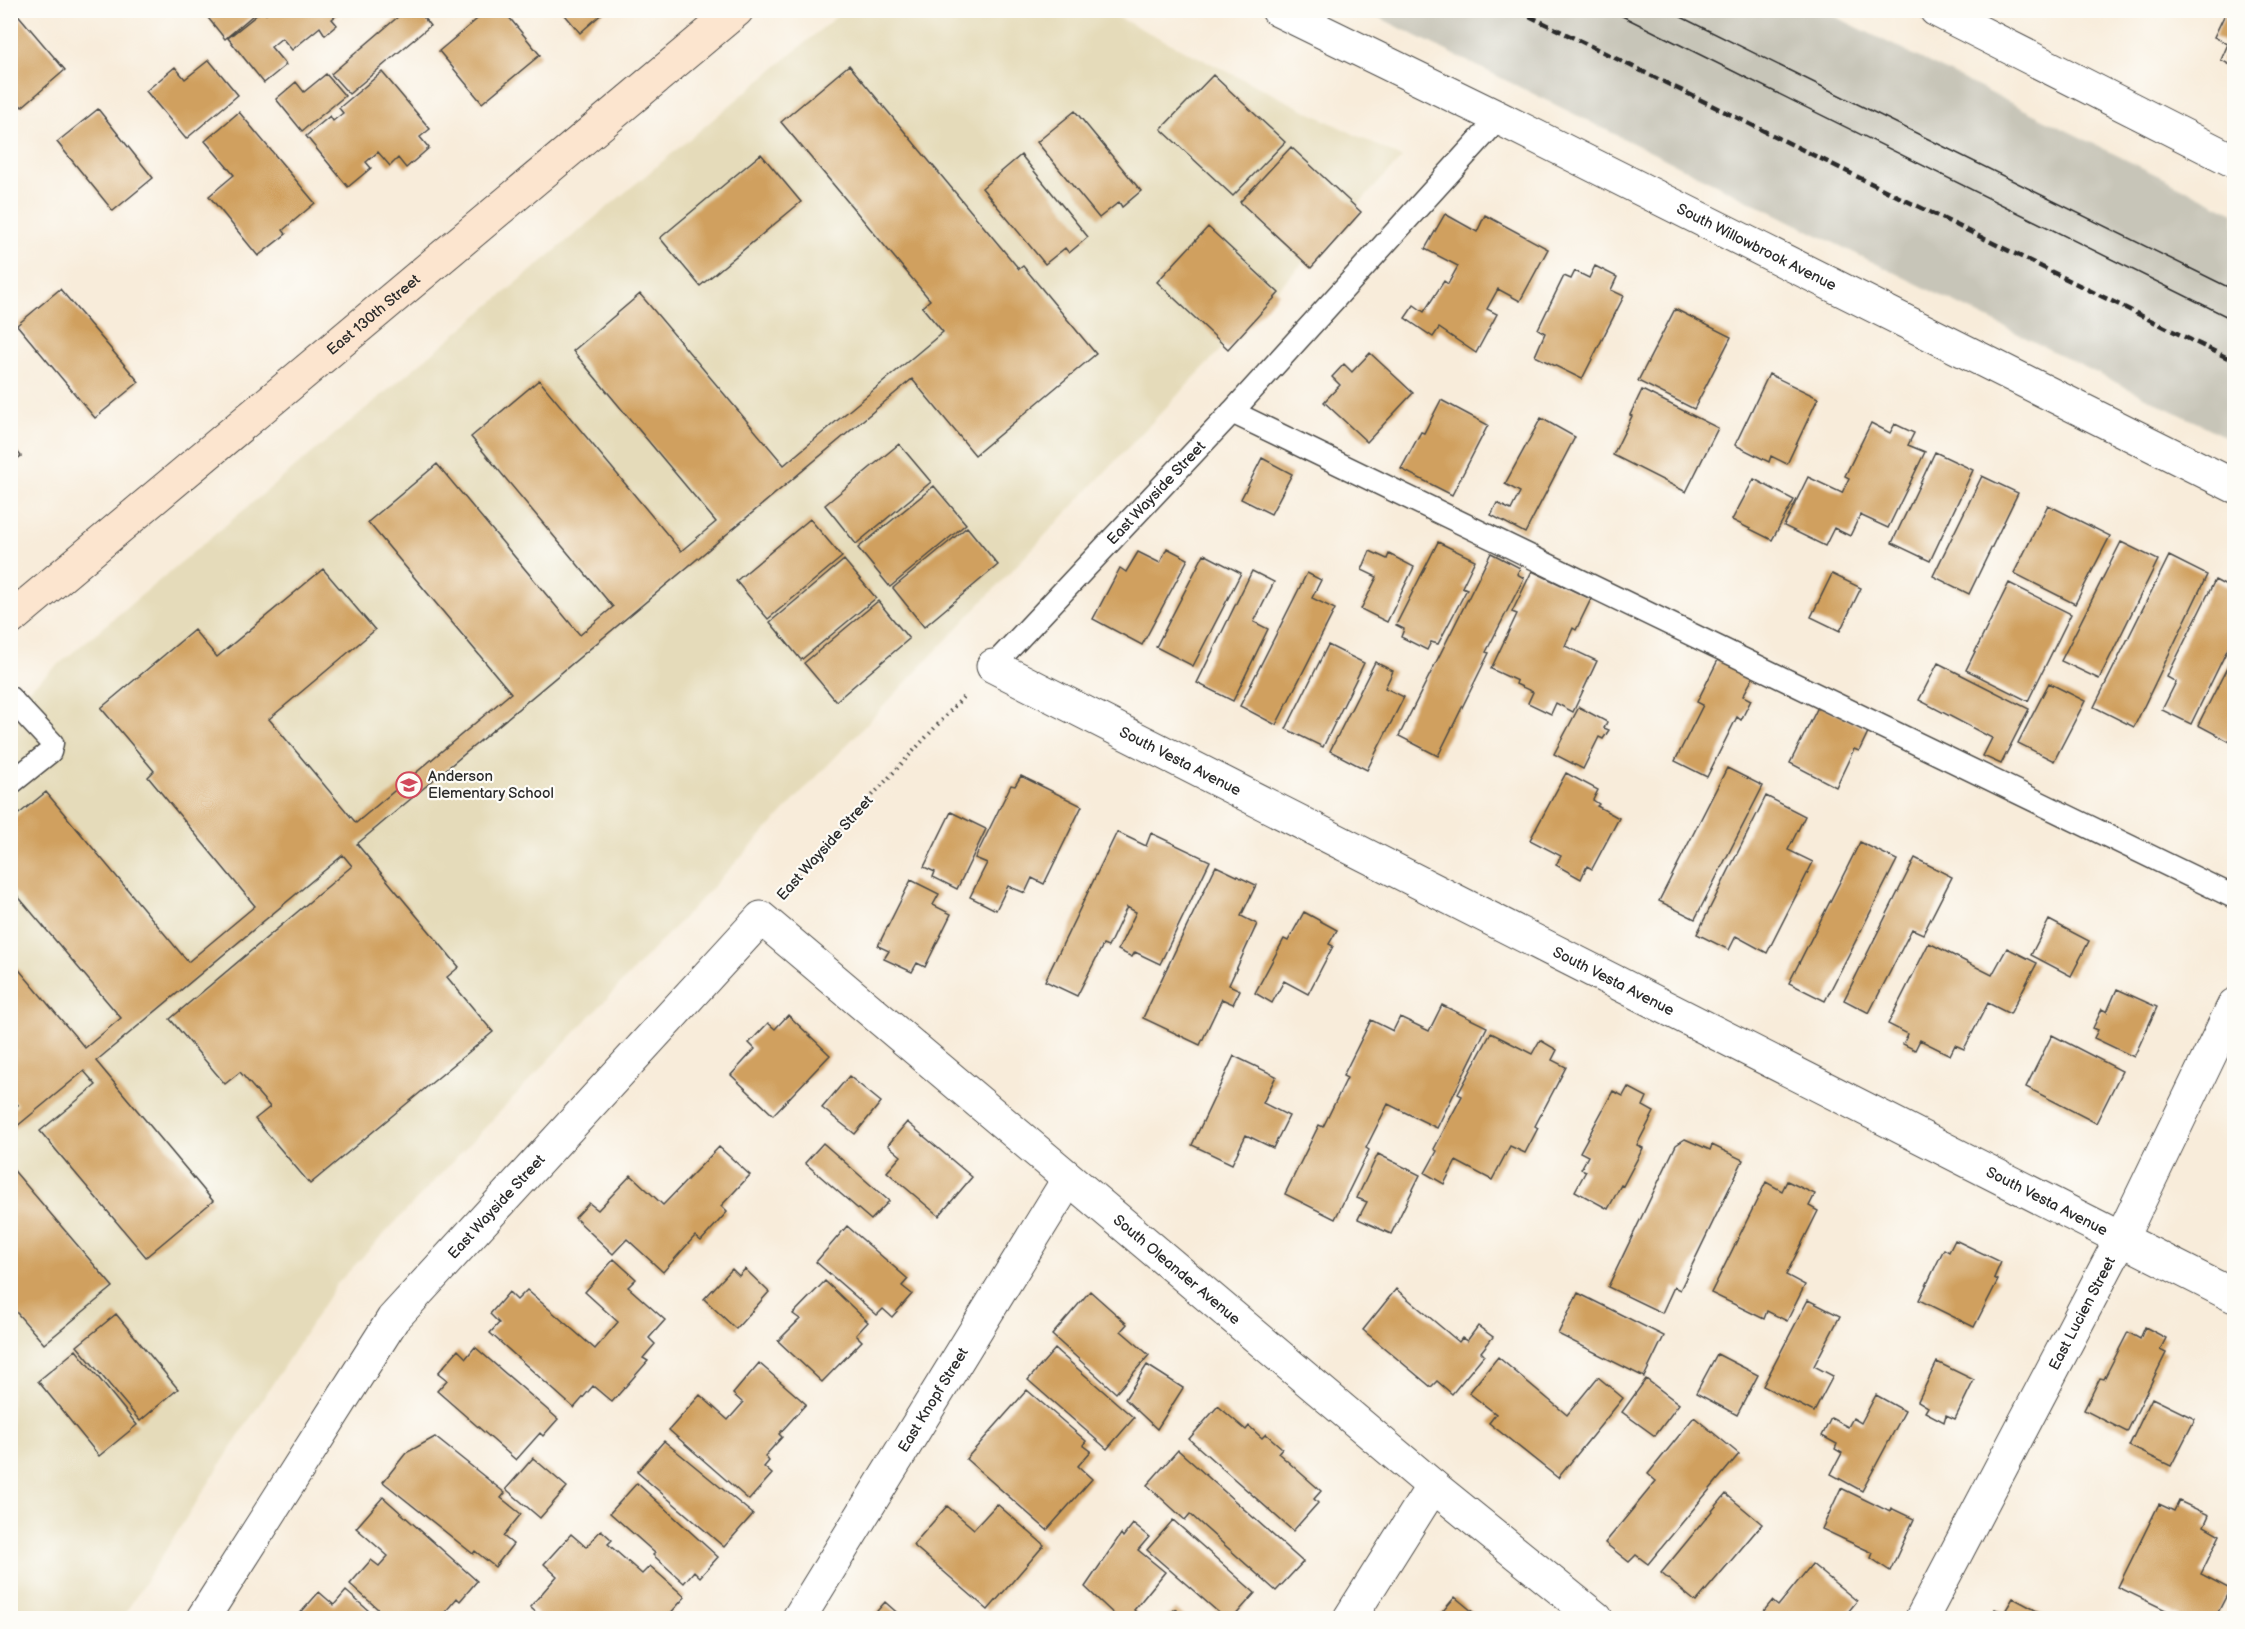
<svg xmlns="http://www.w3.org/2000/svg" width="2245" height="1629" viewBox="0 0 2245 1629" font-family="'Balsamiq Sans',sans-serif">
  <style>
    .built { fill: #e5dbba }
    .industrial { fill: #c7c5b8 }
    .building { fill: #d0a05e }
    .lines { fill: none; stroke-linecap: round; stroke-linejoin: round }
    .lane-casing { stroke: #4a4845; stroke-width: 25 }
    .street-casing { stroke: #4a4845; stroke-width: 35 }
    .secondary-casing { stroke: #4a4845; stroke-width: 35 }
    .path { stroke: #4a4845; stroke-width: 4; stroke-dasharray: 1.5 4.5; stroke-linecap: butt }
    .lane { stroke: #fff; stroke-width: 22 }
    .street { stroke: #fff; stroke-width: 33 }
    .secondary { stroke: #fce5cf; stroke-width: 33 }
    .tram { stroke: #2b2b2b; stroke-width: 1.5 }
    .rail { stroke: #2b2b2b; stroke-width: 4.5; stroke-dasharray: 9 4.5; stroke-linecap: butt }
    .labels { text-anchor: middle; dominant-baseline: central; stroke-width: 4.5; stroke-linejoin: round; paint-order: stroke }
    .street-label { font-size: 15px; fill: #2b2b2b; stroke: #fdfcf7 }
    .poi-label { font-size: 15px; fill: #2b2b2b; stroke: #fdfcf7; text-anchor: start }
  </style>
  <rect width="100%" height="100%" fill="#fdfcf7"/>
  <filter id="ink" filterUnits="userSpaceOnUse"><feTurbulence type="fractalNoise" baseFrequency=".0167" numOctaves="2"/><feDisplacementMap in="SourceGraphic" scale="12" xChannelSelector="R" yChannelSelector="G"/><feConvolveMatrix kernelMatrix="1 2 1 2 8 2 1 2 1" color-interpolation-filters="sRGB"/></filter>
  <filter id="wash" filterUnits="userSpaceOnUse"><feTurbulence type="fractalNoise" baseFrequency=".008" numOctaves="4" result="noise"/><feDisplacementMap in="SourceGraphic" scale="24" xChannelSelector="R" yChannelSelector="G"/><feGaussianBlur stdDeviation="1.35" result="paint"/><feColorMatrix in="noise" values="0 0 0 0 0 0 0 0 0 0 0 0 0 0 0 0 0 1.4 0 .05"/><feComposite in="paint" operator="in"/></filter>
  <g filter="url(#wash)">
    <rect width="100%" height="100%" fill="#f8ecda"/>
    <path class="built" d="M 843,11 L 1105,11 L 1402,158 L 336,1285 L 122,1618 L 11,1618 L 11,704 Z"/>
    <path class="industrial" d="M 1366,11 L 1824,11 L 2234,213 L 2234,441 Z"/>
    <g id="blocks">
      <path class="building" d="M 10,10 L 14,10 L 65,70 L 22,107 L 10,94 Z
        M 209,10 L 259,10 L 225,39 L 205,14 Z
        M 263,10 L 266,14 L 270,10 L 343,10 L 332,19 L 337,25 L 325,35 L 320,27 L 292,50 L 282,38 L 271,47 L 286,65 L 264,83 L 228,38 Z
        M 406,10 L 418,10 L 430,26 L 349,94 L 331,74 Z
        M 488,10 L 503,10 L 540,55 L 482,103 L 439,51 Z
        M 561,10 L 606,10 L 580,33 Z
        M 2227,10 L 2234,10 L 2234,67 L 2221,60 L 2228,44 L 2214,37 Z
        M 209,60 L 238,95 L 186,139 L 146,91 L 175,67 L 185,79 Z
        M 849,65 L 1019,269 L 1023,266 L 1096,354 L 975,455 L 912,379 L 357,844 L 459,967 L 447,977 L 493,1032 L 310,1184 L 255,1119 L 270,1107 L 240,1072 L 225,1084 L 170,1019 L 352,866 L 343,855 L 96,1061 L 213,1201 L 146,1257 L 40,1131 L 96,1085 L 84,1071 L 10,1132 L 10,1111 L 18,1105 L 10,1096 L 10,959 L 85,1048 L 121,1018 L 10,887 L 10,821 L 46,792 L 188,962 L 255,906 L 148,777 L 154,771 L 101,708 L 194,630 L 217,657 L 323,569 L 375,630 L 269,719 L 356,823 L 511,693 L 368,522 L 437,464 L 580,635 L 613,607 L 471,437 L 539,380 L 681,551 L 716,522 L 573,351 L 640,294 L 784,465 L 943,332 L 922,307 L 930,300 L 781,122 Z
        M 382,72 L 430,129 L 420,137 L 429,148 L 406,168 L 398,158 L 390,166 L 378,152 L 366,162 L 371,168 L 348,187 L 306,136 L 330,116 L 333,121 L 343,113 L 339,108 Z
        M 326,74 L 345,96 L 302,131 L 276,99 L 296,82 L 304,92 Z
        M 1213,75 L 1285,142 L 1233,196 L 1161,129 Z
        M 98,109 L 153,178 L 113,211 L 57,142 Z
        M 1075,111 L 1141,191 L 1122,207 L 1119,202 L 1099,218 L 1037,142 Z
        M 239,112 L 315,203 L 283,230 L 286,234 L 258,256 L 209,196 L 234,175 L 205,141 Z
        M 1291,147 L 1361,212 L 1311,268 L 1240,202 Z
        M 761,154 L 801,202 L 700,286 L 660,238 Z
        M 1021,155 L 1088,237 L 1069,253 L 1065,248 L 1045,264 L 982,188 Z
        M 1445,214 L 1477,232 L 1485,215 L 1548,249 L 1520,301 L 1498,289 L 1487,309 L 1497,314 L 1476,353 L 1439,328 L 1433,337 L 1405,318 L 1414,305 L 1424,312 L 1444,281 L 1448,284 L 1458,266 L 1425,249 Z
        M 1208,227 L 1279,293 L 1228,349 L 1157,282 Z
        M 1595,266 L 1617,277 L 1611,290 L 1624,296 L 1582,379 L 1535,356 L 1545,333 L 1538,329 L 1564,276 L 1571,279 L 1575,271 L 1589,278 Z
        M 60,289 L 139,382 L 95,418 L 17,325 Z
        M 1675,309 L 1731,337 L 1694,409 L 1638,381 Z
        M 1370,353 L 1413,393 L 1367,442 L 1324,402 L 1340,385 L 1332,377 L 1344,364 L 1352,372 Z
        M 1769,374 L 1818,398 L 1787,464 L 1771,456 L 1769,462 L 1735,445 Z
        M 1642,390 L 1718,428 L 1686,492 L 1613,455 L 1632,416 L 1630,415 Z
        M 1441,400 L 1488,425 L 1452,495 L 1401,469 L 1421,432 L 1424,433 Z
        M 1541,418 L 1575,437 L 1525,533 L 1491,515 L 1497,503 L 1511,510 L 1520,492 L 1505,484 Z
        M 1871,423 L 1890,433 L 1895,424 L 1914,433 L 1908,445 L 1925,452 L 1888,528 L 1860,515 L 1850,536 L 1834,528 L 1825,546 L 1784,526 L 1808,477 L 1842,493 L 1849,478 L 1845,476 Z
        M 10,443 L 21,456 L 10,464 Z
        M 899,444 L 931,482 L 856,544 L 825,505 Z
        M 1935,452 L 1973,470 L 1930,561 L 1892,543 Z
        M 1262,458 L 1292,474 L 1271,514 L 1241,499 Z
        M 1982,476 L 2018,493 L 1969,594 L 1933,576 Z
        M 1754,479 L 1794,500 L 1772,540 L 1732,520 Z
        M 934,486 L 966,524 L 890,587 L 858,548 Z
        M 2048,505 L 2110,536 L 2075,604 L 2014,573 Z
        M 810,519 L 842,557 L 768,619 L 736,581 Z
        M 967,527 L 998,565 L 924,627 L 893,588 Z
        M 1438,542 L 1475,560 L 1462,587 L 1467,589 L 1438,644 L 1431,642 L 1427,650 L 1401,637 L 1404,629 L 1396,625 Z
        M 2121,542 L 2158,560 L 2099,679 L 2061,661 Z
        M 1167,548 L 1188,559 L 1142,645 L 1093,619 L 1120,568 L 1126,572 L 1138,552 L 1160,563 Z
        M 1370,551 L 1387,559 L 1389,554 L 1414,567 L 1387,622 L 1361,609 L 1377,577 L 1362,570 Z
        M 1491,553 L 1520,568 L 1517,574 L 1524,578 L 1486,652 L 1489,653 L 1438,756 L 1399,736 Z
        M 1204,554 L 1241,573 L 1193,666 L 1156,647 Z
        M 2169,556 L 2207,575 L 2134,727 L 2094,707 Z
        M 844,560 L 876,598 L 801,660 L 770,622 Z
        M 1252,571 L 1274,582 L 1254,622 L 1268,629 L 1233,701 L 1197,683 Z
        M 1532,571 L 1591,599 L 1576,630 L 1573,628 L 1565,646 L 1597,661 L 1573,712 L 1556,703 L 1551,714 L 1528,703 L 1533,692 L 1516,684 L 1517,681 L 1491,669 L 1517,614 L 1512,612 Z
        M 1307,573 L 1321,580 L 1312,598 L 1335,609 L 1276,725 L 1240,706 Z
        M 1832,574 L 1861,588 L 1840,631 L 1811,617 Z
        M 2215,580 L 2234,590 L 2234,636 L 2191,724 L 2162,710 L 2176,682 L 2167,677 Z
        M 2009,583 L 2071,614 L 2028,701 L 1966,670 Z
        M 878,601 L 909,639 L 836,701 L 804,663 Z
        M 1328,645 L 1364,663 L 1323,747 L 1286,729 Z
        M 2234,654 L 2234,744 L 2198,725 Z
        M 1720,656 L 1755,674 L 1743,696 L 1751,700 L 1741,720 L 1737,717 L 1707,777 L 1675,761 L 1703,705 L 1697,702 Z
        M 1375,662 L 1393,671 L 1385,688 L 1404,697 L 1367,770 L 1330,751 Z
        M 1938,663 L 2029,709 L 2001,764 L 1983,756 L 1992,738 L 1919,700 Z
        M 2049,683 L 2085,701 L 2054,761 L 2018,743 Z
        M 1819,705 L 1869,730 L 1859,751 L 1854,749 L 1836,787 L 1790,763 Z
        M 1579,707 L 1607,722 L 1604,728 L 1609,730 L 1603,739 L 1599,737 L 1583,769 L 1554,754 Z
        M 1727,768 L 1763,786 L 1695,919 L 1659,901 Z
        M 1566,773 L 1598,790 L 1593,800 L 1599,804 L 1597,806 L 1619,818 L 1592,869 L 1587,866 L 1581,879 L 1556,865 L 1561,856 L 1530,840 Z
        M 1021,776 L 1082,806 L 1044,884 L 1032,878 L 1025,893 L 1008,886 L 996,910 L 970,897 L 987,863 L 975,858 L 1011,785 L 1015,786 Z
        M 1766,796 L 1805,816 L 1788,850 L 1813,862 L 1767,953 L 1736,936 L 1729,950 L 1697,934 Z
        M 951,812 L 986,829 L 957,889 L 933,877 L 935,872 L 924,867 Z
        M 1117,832 L 1146,846 L 1151,833 L 1210,861 L 1160,964 L 1135,952 L 1132,957 L 1118,950 L 1136,912 L 1127,907 L 1108,947 L 1103,945 L 1077,996 L 1045,981 Z
        M 1860,842 L 1897,860 L 1825,1001 L 1789,983 Z
        M 1915,858 L 1952,877 L 1923,934 L 1912,929 L 1869,1013 L 1844,1000 Z
        M 1216,866 L 1256,885 L 1241,916 L 1257,924 L 1229,985 L 1240,990 L 1233,1004 L 1222,999 L 1200,1045 L 1143,1018 Z
        M 911,880 L 939,894 L 933,905 L 951,914 L 925,967 L 917,963 L 912,972 L 884,959 L 889,951 L 878,946 Z
        M 1304,912 L 1337,930 L 1329,944 L 1333,946 L 1308,994 L 1284,981 L 1272,1003 L 1255,993 L 1284,939 L 1288,941 Z
        M 2049,920 L 2089,941 L 2071,976 L 2031,955 Z
        M 1929,943 L 1992,975 L 2007,948 L 2037,963 L 2010,1014 L 1988,1003 L 1964,1049 L 1955,1045 L 1950,1055 L 1920,1040 L 1915,1050 L 1903,1044 L 1908,1034 L 1888,1024 Z
        M 2117,989 L 2157,1007 L 2134,1057 L 2094,1038 L 2098,1030 L 2093,1028 L 2102,1009 L 2107,1012 Z
        M 1442,1005 L 1487,1027 L 1437,1128 L 1388,1104 L 1366,1148 L 1369,1150 L 1335,1219 L 1285,1194 L 1319,1125 L 1323,1127 L 1347,1078 L 1343,1076 L 1371,1020 L 1393,1031 L 1400,1017 L 1429,1031 Z
        M 788,1015 L 830,1055 L 773,1115 L 731,1075 L 755,1049 L 749,1043 L 768,1023 L 775,1029 Z
        M 1491,1033 L 1532,1054 L 1540,1040 L 1557,1050 L 1552,1060 L 1566,1067 L 1535,1126 L 1538,1128 L 1525,1153 L 1510,1146 L 1492,1180 L 1456,1161 L 1444,1184 L 1425,1173 L 1437,1151 L 1434,1149 L 1462,1096 L 1458,1094 Z
        M 2052,1035 L 2122,1071 L 2096,1123 L 2026,1087 Z
        M 1234,1056 L 1276,1076 L 1263,1103 L 1289,1116 L 1273,1148 L 1246,1135 L 1232,1164 L 1192,1145 Z
        M 849,1076 L 881,1102 L 855,1134 L 822,1108 Z
        M 1628,1087 L 1647,1097 L 1643,1106 L 1654,1112 L 1637,1145 L 1643,1148 L 1623,1186 L 1621,1185 L 1608,1209 L 1575,1191 L 1586,1171 L 1581,1169 L 1588,1156 L 1580,1152 L 1613,1091 L 1623,1096 Z
        M 907,1122 L 972,1177 L 939,1216 L 887,1172 L 901,1156 L 888,1145 Z
        M 1685,1139 L 1710,1150 L 1712,1145 L 1743,1160 L 1680,1290 L 1674,1287 L 1662,1313 L 1608,1287 L 1676,1145 Z
        M 823,1143 L 889,1201 L 871,1220 L 805,1163 Z
        M 719,1147 L 750,1175 L 721,1206 L 727,1212 L 701,1241 L 695,1236 L 663,1272 L 627,1239 L 613,1254 L 575,1218 L 589,1203 L 598,1210 L 631,1175 L 663,1205 Z
        M 1378,1154 L 1420,1175 L 1391,1234 L 1358,1219 L 1367,1202 L 1357,1198 Z
        M 10,1166 L 113,1287 L 44,1344 L 10,1305 Z
        M 1787,1181 L 1815,1194 L 1809,1206 L 1818,1211 L 1786,1275 L 1805,1285 L 1787,1321 L 1767,1311 L 1764,1319 L 1711,1293 L 1766,1182 L 1782,1191 Z
        M 847,1226 L 908,1279 L 902,1286 L 912,1294 L 892,1317 L 883,1309 L 877,1315 L 816,1262 Z
        M 1955,1240 L 2001,1262 L 1994,1278 L 1998,1280 L 1974,1327 L 1919,1300 L 1944,1249 L 1949,1252 Z
        M 614,1259 L 636,1279 L 628,1287 L 665,1320 L 649,1338 L 655,1344 L 643,1358 L 648,1361 L 612,1402 L 593,1386 L 574,1408 L 490,1333 L 499,1323 L 490,1314 L 509,1292 L 517,1300 L 527,1290 L 595,1349 L 618,1322 L 585,1292 Z
        M 732,1269 L 739,1276 L 745,1269 L 769,1292 L 736,1329 L 704,1299 Z
        M 825,1281 L 868,1322 L 856,1335 L 862,1341 L 822,1382 L 778,1341 L 800,1319 L 793,1314 Z
        M 1396,1289 L 1459,1342 L 1462,1338 L 1467,1341 L 1478,1326 L 1493,1337 L 1481,1352 L 1484,1355 L 1452,1394 L 1437,1381 L 1431,1387 L 1363,1330 Z
        M 1090,1291 L 1127,1324 L 1121,1331 L 1149,1355 L 1116,1393 L 1052,1335 Z
        M 1578,1293 L 1664,1336 L 1644,1377 L 1558,1334 Z
        M 1808,1300 L 1840,1316 L 1814,1366 L 1833,1376 L 1814,1412 L 1763,1386 Z
        M 116,1314 L 178,1389 L 140,1421 L 77,1346 Z
        M 2145,1327 L 2166,1338 L 2160,1350 L 2166,1353 L 2127,1432 L 2084,1410 L 2100,1378 L 2104,1379 L 2128,1332 L 2140,1339 Z
        M 475,1347 L 558,1419 L 543,1436 L 540,1433 L 516,1460 L 437,1391 L 447,1380 L 438,1373 L 458,1350 L 466,1358 Z
        M 1055,1349 L 1134,1418 L 1107,1449 L 1028,1380 Z
        M 76,1350 L 137,1425 L 99,1456 L 38,1381 Z
        M 1717,1354 L 1758,1375 L 1737,1415 L 1696,1393 Z
        M 1498,1357 L 1567,1415 L 1598,1377 L 1623,1398 L 1558,1478 L 1489,1423 L 1496,1414 L 1469,1393 Z
        M 1937,1362 L 1974,1380 L 1955,1419 L 1946,1415 L 1944,1422 L 1925,1412 L 1928,1407 L 1918,1401 Z
        M 759,1363 L 806,1404 L 779,1434 L 782,1437 L 765,1456 L 769,1461 L 764,1467 L 772,1474 L 749,1500 L 669,1430 L 700,1395 L 728,1420 L 743,1403 L 733,1394 Z
        M 1147,1365 L 1183,1388 L 1157,1429 L 1125,1399 Z
        M 1646,1379 L 1679,1404 L 1655,1436 L 1622,1412 Z
        M 1027,1390 L 1086,1441 L 1083,1445 L 1091,1451 L 1078,1466 L 1092,1479 L 1047,1530 L 966,1459 Z
        M 1876,1395 L 1905,1411 L 1862,1491 L 1831,1474 L 1842,1453 L 1835,1449 L 1837,1444 L 1822,1436 L 1831,1418 L 1848,1427 L 1853,1418 L 1861,1423 Z
        M 2152,1398 L 2195,1419 L 2171,1466 L 2129,1446 Z
        M 1218,1406 L 1246,1430 L 1249,1426 L 1262,1438 L 1266,1434 L 1282,1448 L 1278,1453 L 1321,1491 L 1314,1499 L 1318,1503 L 1293,1531 L 1189,1439 Z
        M 1694,1417 L 1739,1454 L 1648,1564 L 1636,1555 L 1629,1562 L 1605,1543 L 1656,1481 L 1648,1474 Z
        M 435,1437 L 505,1493 L 501,1498 L 521,1514 L 503,1536 L 513,1544 L 495,1567 L 475,1551 L 473,1554 L 383,1482 L 406,1453 Z
        M 664,1441 L 753,1514 L 724,1547 L 637,1472 Z
        M 1178,1450 L 1303,1562 L 1276,1591 L 1190,1514 L 1185,1520 L 1147,1485 Z
        M 533,1458 L 567,1487 L 540,1518 L 506,1489 Z
        M 637,1483 L 718,1557 L 700,1577 L 694,1571 L 684,1583 L 653,1555 L 655,1553 L 610,1513 Z
        M 1841,1488 L 1890,1512 L 1891,1508 L 1914,1519 L 1890,1571 L 1871,1558 L 1873,1553 L 1822,1529 Z
        M 1726,1494 L 1762,1524 L 1696,1602 L 1661,1573 Z
        M 383,1497 L 477,1581 L 460,1601 L 457,1598 L 445,1612 L 448,1614 L 444,1618 L 388,1618 L 350,1584 L 371,1560 L 379,1566 L 388,1556 L 356,1528 Z
        M 2179,1501 L 2209,1515 L 2204,1526 L 2220,1535 L 2201,1574 L 2230,1589 L 2215,1618 L 2182,1618 L 2118,1587 L 2159,1504 L 2174,1511 Z
        M 997,1504 L 1044,1545 L 988,1610 L 913,1545 L 947,1506 L 974,1529 Z
        M 1173,1520 L 1255,1593 L 1233,1618 L 1225,1618 L 1147,1550 Z
        M 1133,1524 L 1149,1537 L 1138,1550 L 1165,1572 L 1134,1610 L 1139,1615 L 1137,1618 L 1118,1618 L 1085,1587 L 1121,1534 L 1123,1537 Z
        M 601,1530 L 612,1540 L 608,1544 L 642,1574 L 650,1566 L 685,1597 L 666,1618 L 645,1618 L 639,1613 L 634,1618 L 542,1618 L 530,1607 L 557,1576 L 544,1564 L 571,1534 L 586,1547 Z
        M 1812,1564 L 1857,1601 L 1848,1612 L 1852,1615 L 1849,1618 L 1758,1618 L 1772,1601 L 1778,1606 Z
        M 346,1591 L 377,1618 L 296,1618 L 319,1592 L 334,1605 Z
        M 1455,1597 L 1480,1618 L 1437,1618 Z
        M 2013,1598 L 2050,1618 L 1990,1618 L 1995,1609 L 2004,1613 Z
        M 885,1602 L 903,1618 L 871,1618 Z
        M 1175,1609 L 1185,1618 L 1166,1618 Z"/>
    </g>
  </g>
  <g filter="url(#ink)">
    <use href="#blocks" fill-opacity="0" stroke="#4a4845" stroke-width="1.5"/>
    <g class="lines">
      <g class="lane-casing">
        <g id="lane">
          <path d="M 1232,412 L 2234,897"/>
          <path id="s1" d="M 993,666 L 1232,412 L 1499,118"/>
          <path d="M 10,698 L 52,743 L 50,752 L 10,784"/>
        </g>
      </g>
      <g class="street-casing">
        <g id="street">
          <path id="s2" d="M 1278,10 L 1499,118 L 2234,486"/>
          <path d="M 1936,10 L 2234,161"/>
          <path id="s3" d="M 993,666 L 2234,1296"/>
          <path id="s4" d="M 203,1618 L 393,1319 L 761,918 L 1433,1486 L 1596,1618"/>
          <path id="s5" d="M 799,1618 L 1068,1180"/>
          <path d="M 1350,1618 L 1433,1486"/>
          <path id="s6" d="M 1922,1618 L 2121,1239 L 2234,1005"/>
        </g>
      </g>
      <g class="secondary-casing">
        <g id="secondary">
          <path id="s7" d="M 10,619 L 737,10"/>
        </g>
      </g>
      <path class="path" d="M 787,888 L 965,695"/>
      <use href="#lane" class="lane"/>
      <use href="#street" class="street"/>
      <use href="#secondary" class="secondary"/>
      <path class="tram" d="M 1610,10 L 2234,320
        M 1667,10 L 2234,290"/>
      <path class="rail" d="M 1517,10 L 2234,361"/>
    </g>
  </g>
  <defs>
    <g id="school-ring" transform="scale(1.35)"><circle r="9.5" fill="#fdfcf7" stroke="#d1495b" stroke-width="1.5"/><path d="M0-5L7-2L0 1L-7-2ZM-4 1L0 2.5L4 1V4Q0 6-4 4Z" fill="#d1495b"/></g>
  </defs>
  <g fill-rule="evenodd">
    <use href="#school-ring" x="409" y="785"/>
  </g>
  <g class="labels">
    <g class="street-label">
      <text stroke="none"><textPath href="#s2" startOffset="534">South Willowbrook Avenue</textPath></text>
      <text stroke="none"><textPath href="#s7" startOffset="474">East 130th Street</textPath></text>
      <text stroke="none"><textPath href="#s1" startOffset="238">East Wayside Street</textPath></text>
      <text stroke="none"><textPath href="#s3" startOffset="210">South Vesta Avenue</textPath></text>
      <text transform="translate(825 848) rotate(-48)">East Wayside Street</text>
      <text stroke="none"><textPath href="#s3" startOffset="696">South Vesta Avenue</textPath></text>
      <text stroke="none"><textPath href="#s3" startOffset="1182">South Vesta Avenue</textPath></text>
      <text stroke="none"><textPath href="#s4" startOffset="507">East Wayside Street</textPath></text>
      <text stroke="none"><textPath href="#s4" startOffset="1443">South Oleander Avenue</textPath></text>
      <text stroke="none"><textPath href="#s6" startOffset="344">East Lucien Street</textPath></text>
      <text stroke="none"><textPath href="#s5" startOffset="256">East Knopf Street</textPath></text>
    </g>
    <g class="poi-label">
      <text x="428" y="776">Anderson<tspan x="428" dy="17">Elementary School</tspan></text>
    </g>
  </g>
  <rect width="2245" height="1629" fill="none" stroke="#fdfcf7" stroke-width="36"/>
</svg>
